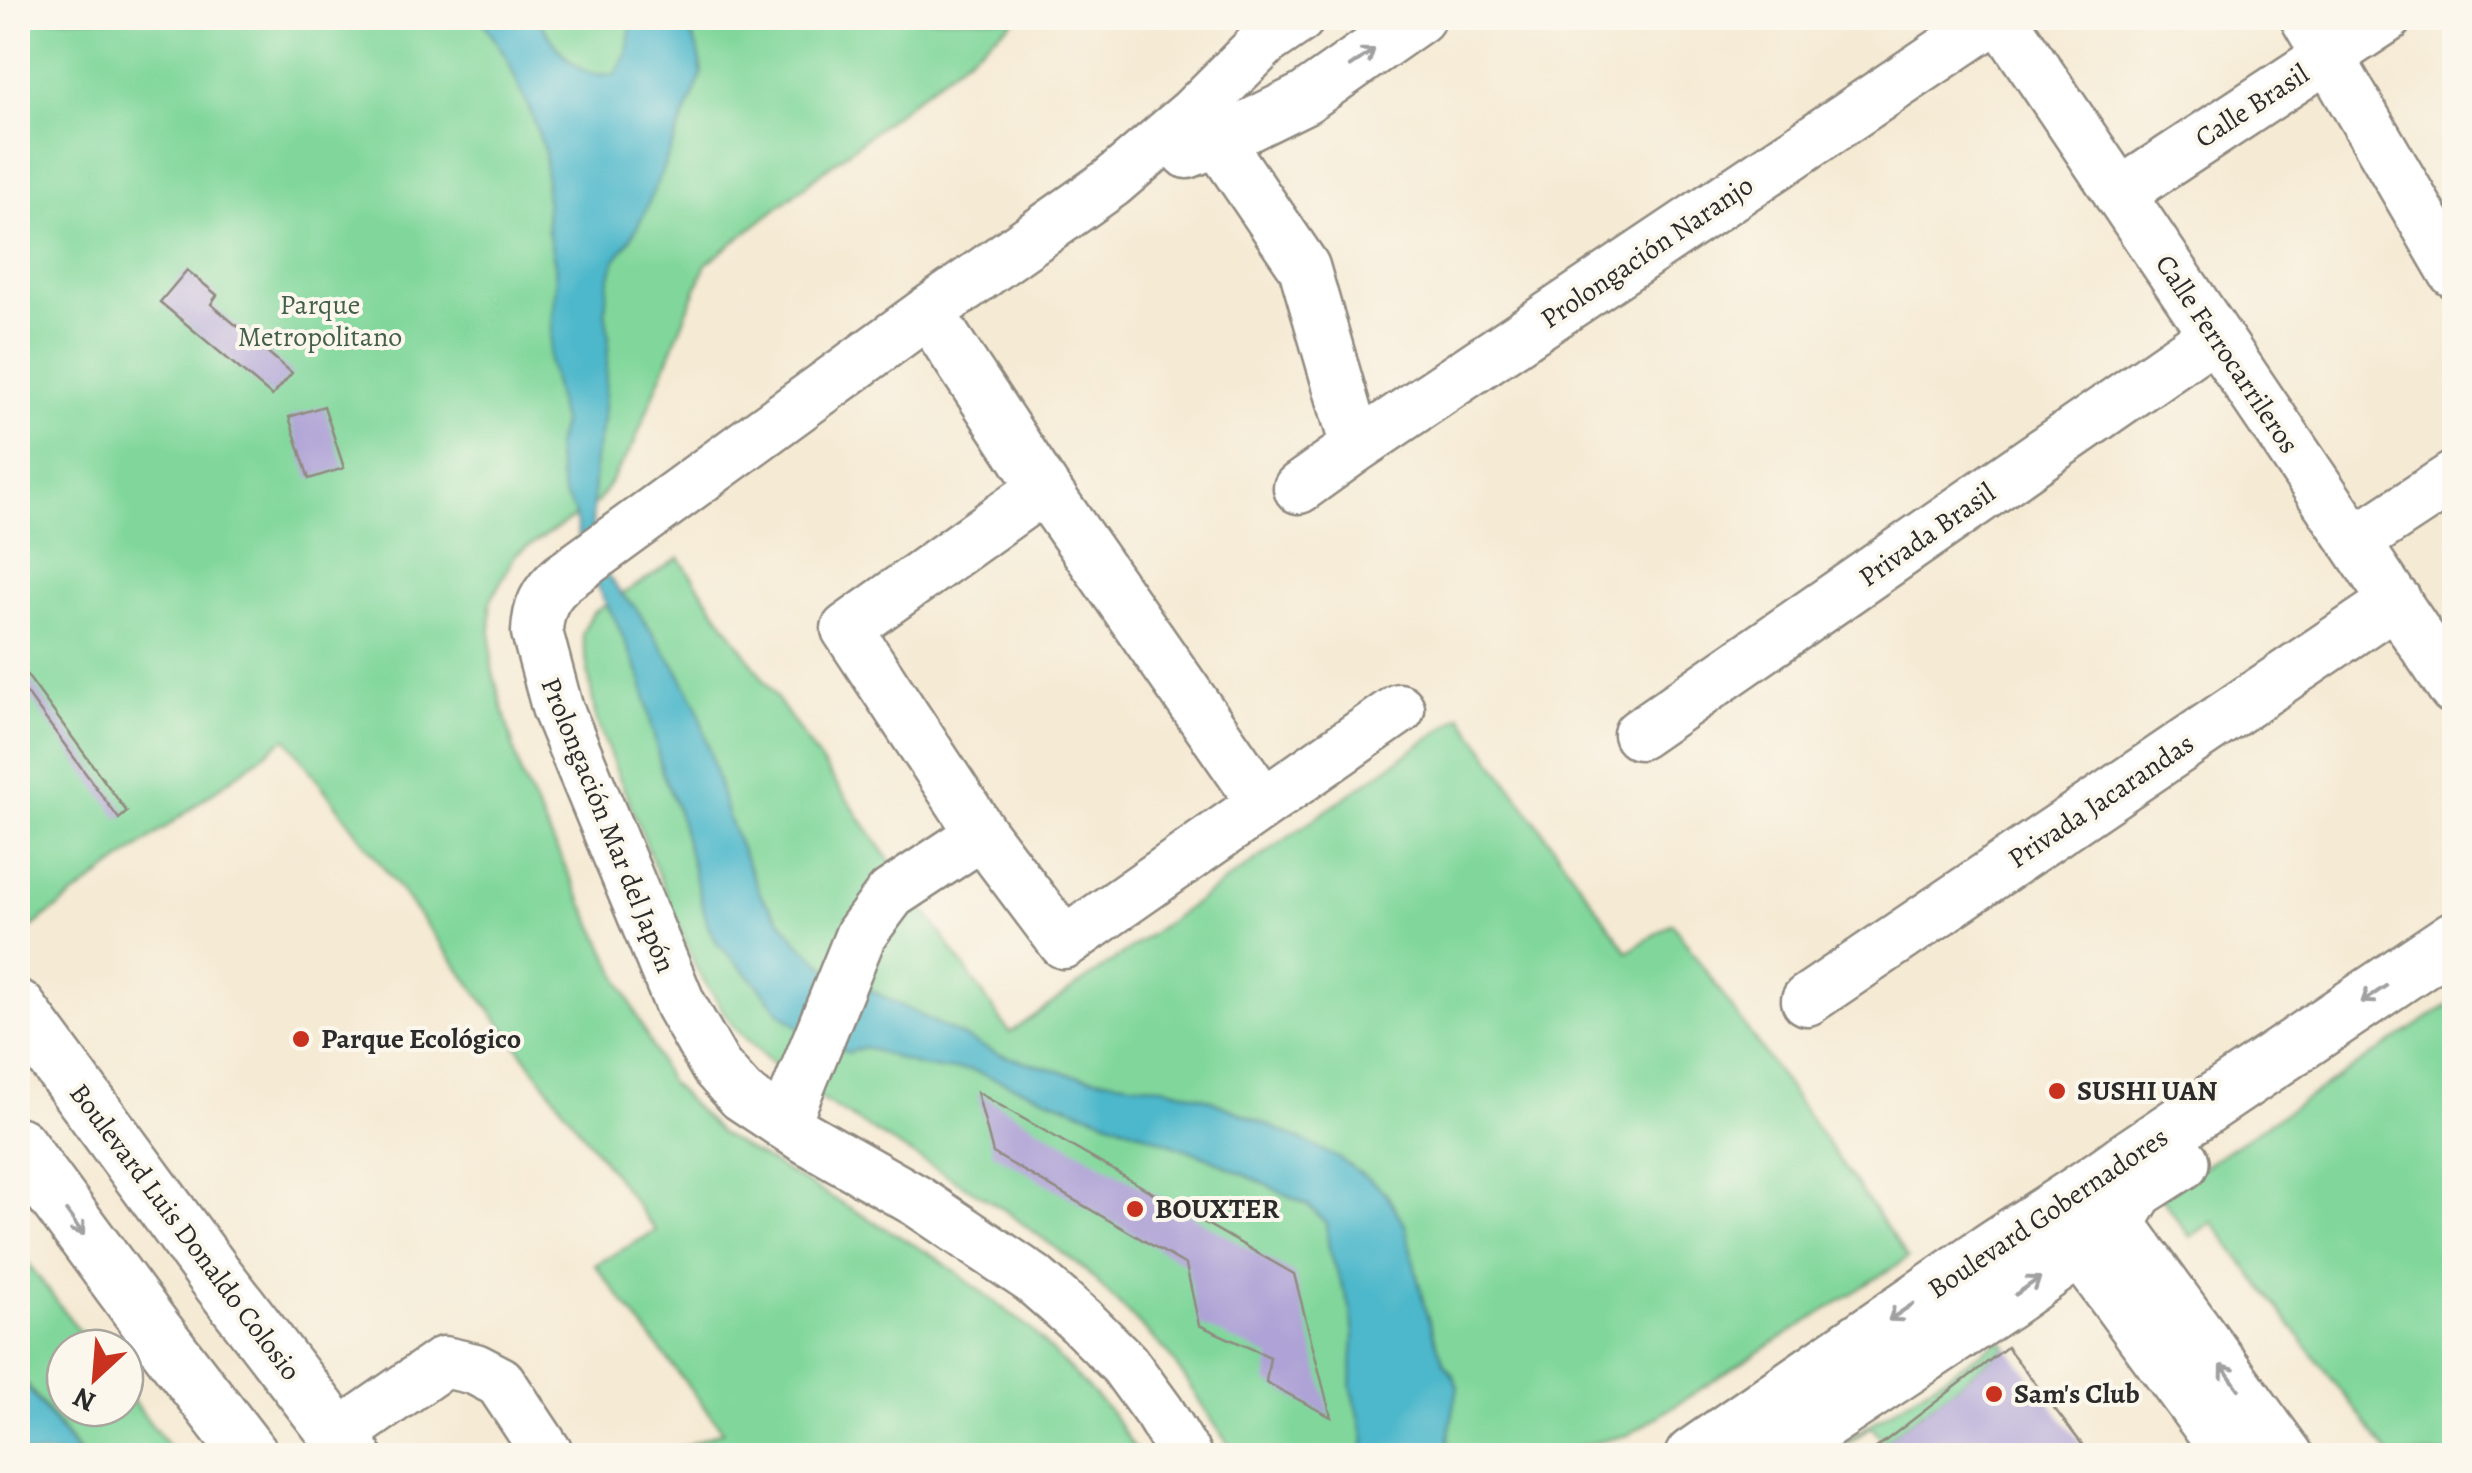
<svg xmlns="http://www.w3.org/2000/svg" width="2472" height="1473" viewBox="0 0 2472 1473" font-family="Alegreya,serif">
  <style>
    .green { fill: #81d79b; stroke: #568163; stroke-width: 2.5 }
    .water { fill: #4eb8cb; stroke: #3c727b; stroke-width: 2.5 }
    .building { fill: #aea2d6 }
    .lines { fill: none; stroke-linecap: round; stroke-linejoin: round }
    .minor-casing { stroke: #908a80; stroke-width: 55 }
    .major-casing { stroke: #908a80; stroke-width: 60 }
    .minor { stroke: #fff; stroke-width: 50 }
    .major { stroke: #fff; stroke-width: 55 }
    .oneway { stroke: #a0a0a0 }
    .poi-dot { fill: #c8321e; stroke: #fbf7ec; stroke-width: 4 }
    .labels { text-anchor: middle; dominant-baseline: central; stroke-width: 8; stroke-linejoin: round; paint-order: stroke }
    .street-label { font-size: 28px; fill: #2b2b2b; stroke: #fbf7ec }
    .park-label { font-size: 28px; fill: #455f4d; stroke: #fbf7ec }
    .poi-label { font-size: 28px; font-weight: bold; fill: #2b2b2b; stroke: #fbf7ec; text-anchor: start }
  </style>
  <rect width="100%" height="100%" fill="#fbf7ec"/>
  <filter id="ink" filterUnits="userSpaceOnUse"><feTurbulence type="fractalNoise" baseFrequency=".01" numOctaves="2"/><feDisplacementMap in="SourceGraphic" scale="20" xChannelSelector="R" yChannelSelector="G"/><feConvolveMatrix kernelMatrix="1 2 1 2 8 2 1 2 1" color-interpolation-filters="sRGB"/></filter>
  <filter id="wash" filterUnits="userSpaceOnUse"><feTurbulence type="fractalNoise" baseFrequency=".0048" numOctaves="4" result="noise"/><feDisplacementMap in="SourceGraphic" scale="40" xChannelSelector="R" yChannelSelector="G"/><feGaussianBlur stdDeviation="2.25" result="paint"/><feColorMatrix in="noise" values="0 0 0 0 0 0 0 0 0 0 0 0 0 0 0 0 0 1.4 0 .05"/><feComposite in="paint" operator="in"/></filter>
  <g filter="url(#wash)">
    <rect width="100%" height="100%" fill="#f5ead4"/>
    <path class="green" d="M 18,18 L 1017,18 L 706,264 L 634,444 L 598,502 L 515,555 L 490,602 L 492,669 L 521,775 L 669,1082 L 721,1134 L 937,1258 L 1029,1328 L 1109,1410 L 1139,1455 L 663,1455 L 723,1431 L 595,1265 L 656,1231 L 286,738 L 18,937 Z
      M 679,558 L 1010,1033 L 1461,716 L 1628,952 L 1672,923 L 1908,1258 L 1628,1435 L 1536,1456 L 1235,1455 L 1168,1353 L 1084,1269 L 1003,1209 L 789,1080 L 733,1026 L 696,968 L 596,720 L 582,633 L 593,613 Z
      M 2454,1001 L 2454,1455 L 2390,1455 L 2212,1222 L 2190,1237 L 2160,1195 Z
      M 18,1250 L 92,1348 L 65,1348 L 65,1408 L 125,1408 L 125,1391 L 175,1455 L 81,1455 L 18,1373 Z
      M 2001,1340 L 2007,1347 L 1884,1442 L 1871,1426 L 1833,1455 L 1822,1456 Z"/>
    <path class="water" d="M 481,18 L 538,18 C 550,37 566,65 590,73 C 597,75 607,74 615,75 L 627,54 L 632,18 L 684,18 L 698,50 L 702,74 L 644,214 L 631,238 L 615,260 L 608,283 L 605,310 L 609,336 L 603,421 L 595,458 L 592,529 L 601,565 L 621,594 L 636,608 L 647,625 L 677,669 L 697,706 L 729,820 L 762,898 L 800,944 L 826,968 L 998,1054 L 1073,1075 L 1169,1088 L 1204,1097 L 1306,1142 L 1340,1159 L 1371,1181 L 1385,1192 L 1405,1225 L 1426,1313 L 1444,1363 L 1453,1375 L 1458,1387 L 1448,1439 L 1450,1455 L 1362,1455 L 1365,1438 L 1351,1386 L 1354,1336 L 1351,1310 L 1329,1249 L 1326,1223 L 1308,1205 L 1207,1157 L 971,1070 L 939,1069 L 917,1065 L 864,1047 L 849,1053 L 799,1027 L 779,1012 L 758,985 L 718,944 L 708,926 L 678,811 L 662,772 L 641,678 L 616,621 L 588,571 L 581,549 L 574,511 L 563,494 L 555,450 L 562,423 L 549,362 L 556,283 L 555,265 L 547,227 L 545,152 L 531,113 L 505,55 Z
      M 18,1375 L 79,1455 L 18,1455 Z"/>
    <g id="blocks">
      <path class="building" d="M 187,270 L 217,295 L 211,304 L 292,373 L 272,396 L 160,302 Z
        M 324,406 L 344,468 L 309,479 L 289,417 Z
        M 18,663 L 127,812 L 119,819 L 18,681 Z
        M 977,1092 L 1294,1274 L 1331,1417 L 1266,1382 L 1270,1357 L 1199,1325 L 1186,1265 L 993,1153 Z
        M 2007,1347 L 2091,1456 L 1866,1456 L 1884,1442 Z"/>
    </g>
  </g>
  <g filter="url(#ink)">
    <use href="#blocks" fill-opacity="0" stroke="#908a80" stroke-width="2.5"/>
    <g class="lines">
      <g class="minor-casing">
        <path id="minor" d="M 2001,18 L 2454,689
          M 2306,18 L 2454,272
          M 1193,113 L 1218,141 L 1304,267 L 1356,447
          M 1187,153 L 1218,141 L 1305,98 L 1419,18
          M 2119,194 L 2386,18
          M 928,312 L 1044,488 L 1263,803
          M 1044,488 L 847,629 L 982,834 L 1064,943 L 1399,709
          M 1299,488 L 1356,447 L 1995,18
          M 2355,542 L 2454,477
          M 1639,734 L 2214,335
          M 1807,1000 L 2396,601
          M 784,1124 L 861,934 L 891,894 L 982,834
          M 2094,1188 L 2288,1456
          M 2056,1219 L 2230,1456
          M 339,1435 L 444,1362 L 475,1369 L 500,1382 L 549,1456
          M 1186,1456 L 1159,1412 L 1124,1364 L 1081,1321 L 1033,1279 L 917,1201 L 801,1135 L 742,1096 L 716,1067 L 680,1004 L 557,707 L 537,632 C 538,608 545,593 563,578 L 928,312 L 1111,183 L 1193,113 L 1265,41 L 1299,18"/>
      </g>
      <g class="major-casing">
        <path id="major" d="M 18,1008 L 214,1274 L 354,1456
          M 18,1145 L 155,1331 L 251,1456
          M 1693,1456 C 1790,1389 1887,1321 1984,1255 C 2031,1223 2080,1195 2125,1161 L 2454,939
          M 1772,1456 L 2006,1301 L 2118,1222 L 2137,1190 L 2181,1162"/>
      </g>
      <use href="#minor" class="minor"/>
      <use href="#major" class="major"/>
    </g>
    <defs><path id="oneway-shaft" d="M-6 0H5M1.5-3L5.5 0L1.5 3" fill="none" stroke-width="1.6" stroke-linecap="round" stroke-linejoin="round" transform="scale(2.5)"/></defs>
    <g class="oneway">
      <use href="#oneway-shaft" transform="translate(1362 58) rotate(-35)"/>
      <use href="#oneway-shaft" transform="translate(2374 994) rotate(146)"/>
      <use href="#oneway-shaft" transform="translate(75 1223) rotate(54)"/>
      <use href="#oneway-shaft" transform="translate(2028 1286) rotate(-35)"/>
      <use href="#oneway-shaft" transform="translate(1901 1312) rotate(146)"/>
      <use href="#oneway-shaft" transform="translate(2230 1377) rotate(-126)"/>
    </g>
  </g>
  <g class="poi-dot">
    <circle cx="301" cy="1039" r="10"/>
    <circle cx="2057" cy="1091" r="10"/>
    <circle cx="1135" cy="1209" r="10"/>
    <circle cx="1994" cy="1394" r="10"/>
  </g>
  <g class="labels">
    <g class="street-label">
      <text transform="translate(2252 106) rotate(-33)">Calle Brasil</text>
      <text transform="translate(1647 252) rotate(-34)">Prolongación Naranjo</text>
      <text transform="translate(2227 354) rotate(56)">Calle Ferrocarrileros</text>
      <text transform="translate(1927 535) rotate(-35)">Privada Brasil</text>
      <text transform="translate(2101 801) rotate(-34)">Privada Jacarandas</text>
      <text transform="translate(608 825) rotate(68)">Prolongación Mar del Japón</text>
      <text transform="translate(2048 1213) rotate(-34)">Boulevard Gobernadores</text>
      <text transform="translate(185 1232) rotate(53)">Boulevard Luis Donaldo Colosio</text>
    </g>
    <g class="park-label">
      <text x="320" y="305">Parque<tspan x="320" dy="32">Metropolitano</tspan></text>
    </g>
    <g class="poi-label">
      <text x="321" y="1039">Parque Ecológico</text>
      <text x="2077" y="1091">SUSHI UAN</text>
      <text x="1155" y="1209">BOUXTER</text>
      <text x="2014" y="1394">Sam's Club</text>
    </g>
  </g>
  <rect width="2472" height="1473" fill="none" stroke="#fbf7ec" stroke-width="60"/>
  <g transform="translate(95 1378) rotate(206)"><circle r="48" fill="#fbf7ec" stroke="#a8a59f" stroke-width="2.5"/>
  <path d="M0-8L18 38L0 25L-18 38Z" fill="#c8321e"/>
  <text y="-15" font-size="28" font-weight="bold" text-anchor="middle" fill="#2b2b2b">N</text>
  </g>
</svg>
